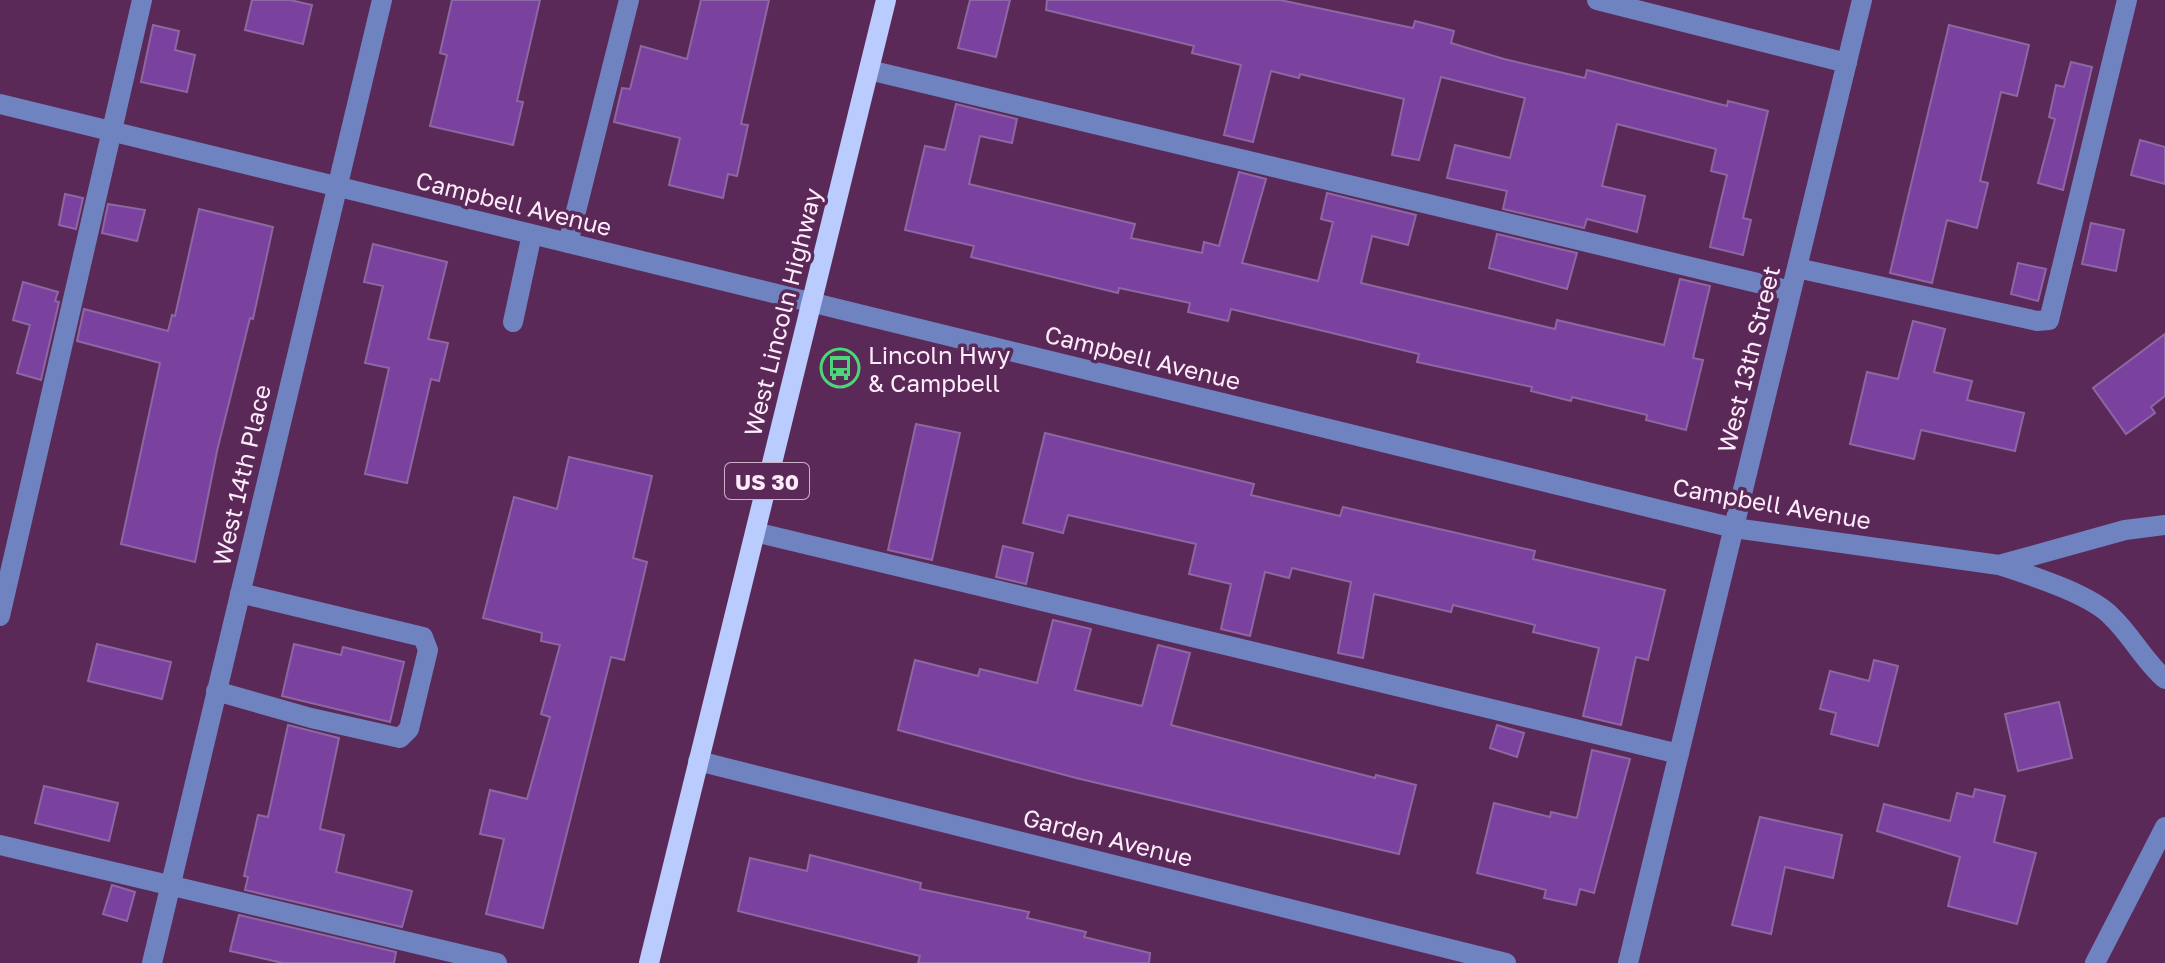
<svg xmlns="http://www.w3.org/2000/svg" width="2165" height="963" viewBox="0 0 2165 963" font-family="'Golos Text',sans-serif">
  <style>
    .building { fill: #7b419f; stroke: #8b68a3; stroke-width: 2 }
    .lines { fill: none; stroke-linecap: round; stroke-linejoin: round }
    .minor { stroke: #7083c1; stroke-width: 20 }
    .major { stroke: #bacbfd; stroke-width: 20 }
    .labels { text-anchor: middle; dominant-baseline: central; stroke-width: 7; stroke-linejoin: round; paint-order: stroke }
    .shield { fill: #5b2957; stroke: #cdb1ca; stroke-width: 2 }
    .shield-label { font-size: 22px; font-weight: bold; fill: #feebfb }
    .street-label { font-size: 24px; fill: #feebfb; stroke: #5b2957 }
    .poi-label { font-size: 24px; fill: #feebfb; stroke: #5b2957; text-anchor: start }
  </style>
  <rect width="100%" height="100%" fill="#5b2957"/>
  <path class="building" d="M 252,0 L 290,0 L 312,5 L 303,44 L 245,30 Z
    M 452,0 L 540,0 L 517,101 L 523,102 L 513,145 L 430,126 L 447,55 L 440,53 Z
    M 701,0 L 769,0 L 741,124 L 748,125 L 737,176 L 728,174 L 723,198 L 669,185 L 680,138 L 614,122 L 622,88 L 630,89 L 641,46 L 687,59 Z
    M 970,0 L 1010,0 L 996,57 L 958,48 Z
    M 1047,0 L 1280,0 L 1413,28 L 1415,21 L 1454,31 L 1451,43 L 1504,59 L 1585,78 L 1587,70 L 1727,106 L 1728,101 L 1768,111 L 1743,218 L 1751,220 L 1743,255 L 1710,247 L 1727,175 L 1711,171 L 1716,149 L 1617,124 L 1602,186 L 1645,196 L 1637,232 L 1587,219 L 1584,228 L 1503,209 L 1507,191 L 1447,178 L 1455,145 L 1510,158 L 1525,98 L 1441,77 L 1419,160 L 1392,155 L 1404,99 L 1300,74 L 1299,78 L 1271,71 L 1253,142 L 1224,135 L 1241,65 L 1192,53 L 1194,46 L 1046,10 Z
    M 153,25 L 179,31 L 175,50 L 195,55 L 187,92 L 141,82 Z
    M 1949,25 L 2029,45 L 2017,96 L 2001,92 L 1980,181 L 1988,183 L 1977,228 L 1947,220 L 1932,283 L 1890,273 Z
    M 2071,62 L 2092,67 L 2063,190 L 2038,183 L 2055,119 L 2049,117 L 2056,85 L 2064,87 Z
    M 956,104 L 1017,119 L 1012,143 L 980,136 L 969,184 L 1135,224 L 1131,238 L 1202,253 L 1204,242 L 1219,246 L 1239,172 L 1266,179 L 1242,263 L 1318,281 L 1333,222 L 1321,219 L 1327,193 L 1416,215 L 1408,245 L 1372,236 L 1361,283 L 1555,329 L 1557,320 L 1664,345 L 1680,279 L 1710,286 L 1693,358 L 1703,360 L 1686,430 L 1646,420 L 1647,415 L 1572,397 L 1571,401 L 1531,391 L 1532,387 L 1417,362 L 1419,354 L 1307,327 L 1231,309 L 1228,321 L 1188,312 L 1190,303 L 1119,288 L 1118,293 L 971,257 L 974,246 L 905,230 L 925,146 L 945,150 Z
    M 2140,140 L 2165,147 L 2165,184 L 2131,175 Z
    M 65,194 L 83,198 L 76,229 L 59,225 Z
    M 108,204 L 145,210 L 137,241 L 102,233 Z
    M 199,209 L 273,227 L 253,319 L 250,318 L 217,451 L 195,562 L 121,544 L 160,363 L 77,341 L 84,309 L 168,331 L 172,315 L 175,316 Z
    M 2091,223 L 2124,230 L 2116,271 L 2082,264 Z
    M 1497,234 L 1577,253 L 1567,289 L 1489,268 Z
    M 373,244 L 447,262 L 428,339 L 448,343 L 439,381 L 431,379 L 407,483 L 365,474 L 389,368 L 365,363 L 383,286 L 364,282 Z
    M 2018,263 L 2046,269 L 2038,301 L 2011,294 Z
    M 23,282 L 58,292 L 55,301 L 59,302 L 41,380 L 17,373 L 30,325 L 13,320 Z
    M 1913,321 L 1945,329 L 1934,372 L 1972,381 L 1967,400 L 2024,413 L 2015,451 L 1921,430 L 1914,459 L 1850,444 L 1867,372 L 1898,379 Z
    M 2165,334 L 2165,396 L 2151,407 L 2155,413 L 2126,434 L 2093,388 Z
    M 916,424 L 960,433 L 932,560 L 888,550 Z
    M 1045,433 L 1254,484 L 1251,495 L 1340,516 L 1343,507 L 1422,525 L 1535,551 L 1533,559 L 1665,590 L 1648,660 L 1636,657 L 1621,725 L 1583,716 L 1599,648 L 1533,632 L 1535,625 L 1453,605 L 1451,612 L 1374,594 L 1363,658 L 1338,653 L 1351,582 L 1292,568 L 1289,578 L 1265,572 L 1250,636 L 1221,629 L 1231,584 L 1189,574 L 1196,544 L 1068,515 L 1063,533 L 1023,523 Z
    M 569,457 L 652,476 L 633,558 L 647,562 L 624,660 L 611,657 L 543,928 L 486,914 L 504,839 L 480,834 L 490,790 L 527,799 L 550,717 L 541,714 L 560,645 L 541,641 L 542,633 L 483,618 L 514,497 L 557,509 Z
    M 1003,546 L 1033,553 L 1026,584 L 996,577 Z
    M 1053,620 L 1091,629 L 1075,690 L 1142,706 L 1158,645 L 1190,653 L 1171,725 L 1375,778 L 1376,775 L 1416,785 L 1399,854 L 1076,778 L 898,730 L 915,660 L 978,676 L 980,669 L 1037,683 Z
    M 97,644 L 171,662 L 162,699 L 88,681 Z
    M 294,644 L 341,655 L 343,647 L 404,662 L 390,722 L 282,696 Z
    M 1874,660 L 1898,666 L 1878,746 L 1831,734 L 1836,713 L 1820,709 L 1830,671 L 1869,681 Z
    M 2059,702 L 2072,758 L 2018,771 L 2005,714 Z
    M 288,725 L 339,738 L 320,829 L 344,835 L 336,872 L 412,891 L 402,927 L 245,890 L 248,877 L 244,876 L 258,815 L 268,817 Z
    M 1497,725 L 1524,733 L 1517,757 L 1490,748 Z
    M 1592,750 L 1630,759 L 1594,893 L 1580,889 L 1576,905 L 1544,898 L 1546,890 L 1477,873 L 1494,803 L 1550,817 L 1551,812 L 1577,818 Z
    M 44,786 L 118,803 L 109,841 L 35,823 Z
    M 1975,789 L 2005,796 L 1994,842 L 2036,853 L 2017,924 L 1948,906 L 1960,857 L 1877,831 L 1884,804 L 1950,821 L 1957,793 L 1973,797 Z
    M 1760,817 L 1842,835 L 1833,878 L 1785,867 L 1771,934 L 1732,925 Z
    M 810,855 L 921,883 L 920,889 L 1029,912 L 1027,918 L 1086,932 L 1084,937 L 1150,953 L 1149,963 L 918,963 L 920,956 L 738,911 L 750,858 L 807,871 Z
    M 112,885 L 135,892 L 127,921 L 103,914 Z
    M 239,915 L 396,952 L 394,963 L 283,963 L 230,951 Z"/>
  <g class="lines">
    <path class="minor" d="M 1597,0 L 1847,63
      M 869,70 L 1791,291
      M 0,104 L 1734,528 L 1999,565 L 2125,530 L 2165,525
      M 568,243 L 629,0
      M 1797,268 L 2037,321 L 2049,320 L 2127,0
      M 513,322 L 532,234
      M 755,532 L 1679,754
      M 1999,565 C 2029,575 2091,594 2112,617 C 2132,636 2144,661 2165,679
      M 0,616 L 142,0
      M 216,691 L 311,718 L 400,738 L 409,729 L 428,650 L 423,637 L 240,593
      M 698,761 L 1506,963
      M 0,845 L 497,963
      M 152,963 L 382,0
      M 1628,963 L 1862,0
      M 2095,963 L 2165,827"/>
    <path class="major" d="M 649,963 L 886,0"/>
  </g>
  <defs>
    <g id="bus-ring" transform="scale(2)"><circle r="9.5" fill="#5b2957" stroke="#4bd677" stroke-width="1.5"/><path d="M-5-6H5V4H4V6H2V4H-2V6H-4V4H-5ZM-3.5-4V0h7V-4ZM-3.5 1.2v1.5H-2V1.2ZM2 1.2v1.5H3.5V1.2Z" fill="#4bd677"/></g>
  </defs>
  <g fill-rule="evenodd">
    <use href="#bus-ring" x="840" y="368"/>
  </g>
  <g class="labels">
    <rect class="shield" x="725" y="463" width="84" height="36" rx="6"/>
    <g class="shield-label">
      <text x="767" y="481">US 30</text>
    </g>
    <g class="street-label">
      <text transform="translate(514 203) rotate(14)">Campbell Avenue</text>
      <text transform="translate(782 312) rotate(-76)">West Lincoln Highway</text>
      <text transform="translate(1143 357) rotate(14)">Campbell Avenue</text>
      <text transform="translate(1748 359) rotate(-76)">West 13th Street</text>
      <text transform="translate(241 475) rotate(-77)">West 14th Place</text>
      <text transform="translate(1772 503) rotate(10)">Campbell Avenue</text>
      <text transform="translate(1108 837) rotate(14)">Garden Avenue</text>
    </g>
    <g class="poi-label">
      <text x="868" y="354">Lincoln Hwy<tspan x="868" dy="28">&amp; Campbell</tspan></text>
    </g>
  </g>
</svg>
